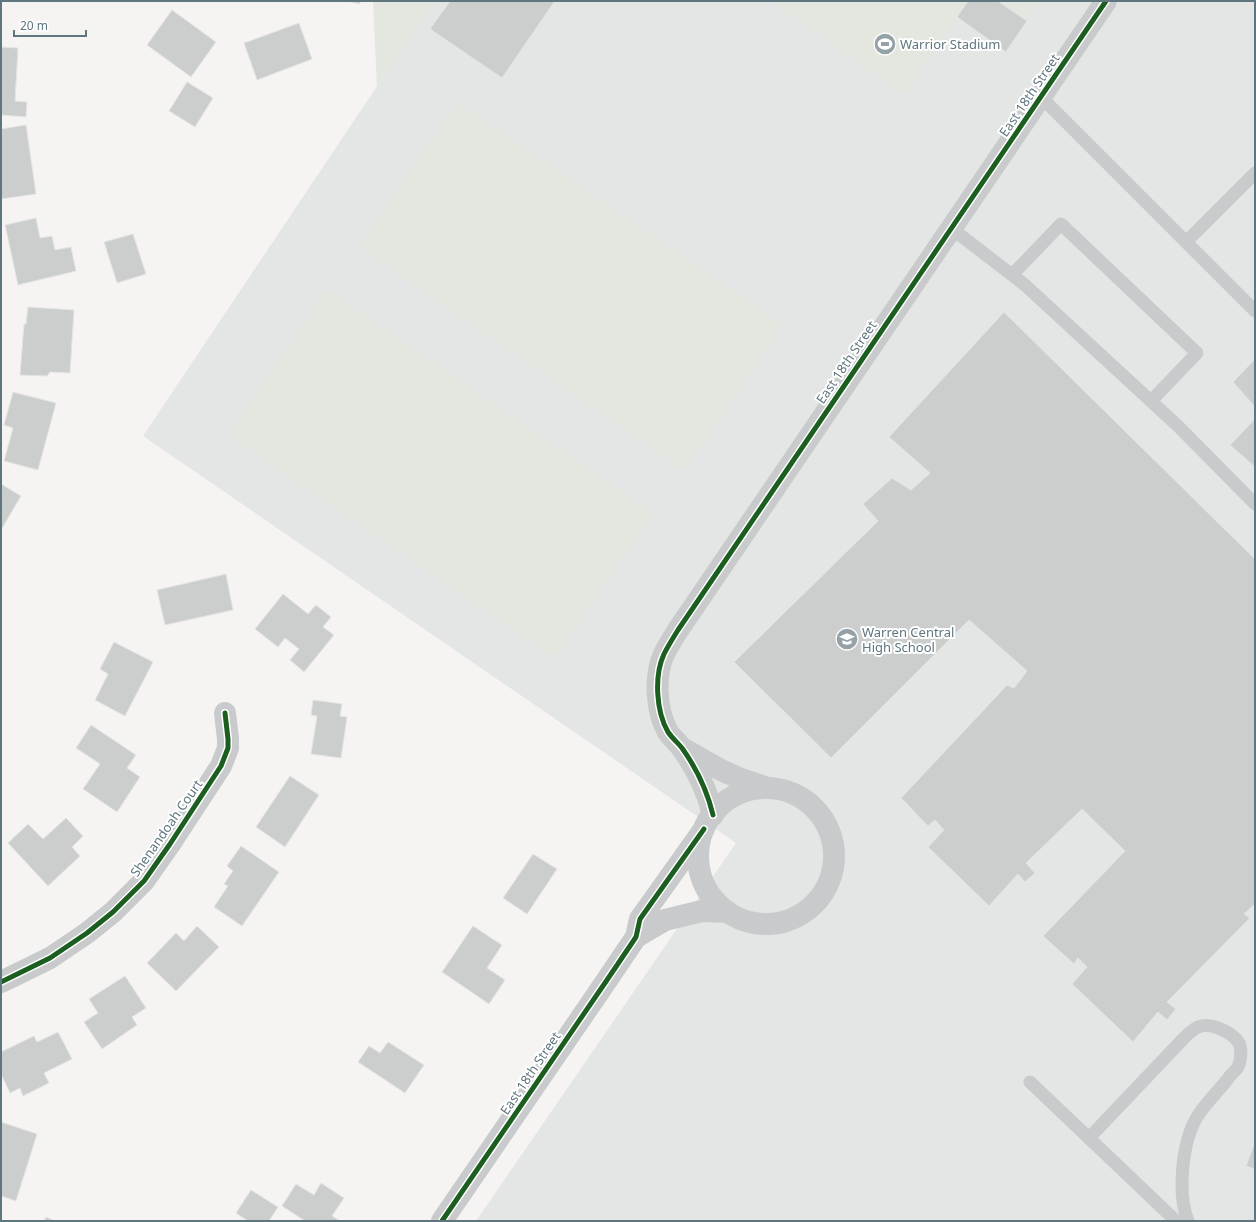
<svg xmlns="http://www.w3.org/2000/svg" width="1256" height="1222" viewBox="0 0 1256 1222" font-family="'Noto Sans',sans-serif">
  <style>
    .built { fill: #e4e6e5 }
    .green { fill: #e4e6e0 }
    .building { fill: #cccece; stroke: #e4e4e3 }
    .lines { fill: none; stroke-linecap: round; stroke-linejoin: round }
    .service { stroke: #c9cacb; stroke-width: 13 }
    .minor { stroke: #c9cacb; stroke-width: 22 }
    .cycleway-casing { stroke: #fff; stroke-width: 8 }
    .cycleway { stroke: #1b5e20; stroke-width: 5 }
    .labels { text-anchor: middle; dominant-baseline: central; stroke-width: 4; stroke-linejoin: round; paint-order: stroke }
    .poi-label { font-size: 13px; fill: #5f767f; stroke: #fff; text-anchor: start }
    .street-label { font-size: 13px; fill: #5f767f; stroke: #fff }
  </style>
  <rect width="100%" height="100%" fill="#f5f4f3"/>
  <path class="built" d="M 434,1 L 1255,1 L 1255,1221 L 476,1221 L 736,843 L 143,436 Z"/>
  <path class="green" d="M 373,1 L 435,1 L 377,86 Z
    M 770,1 L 968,1 L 904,94 Z
    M 998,1 L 1040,1 L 1027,21 Z
    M 457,102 L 783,325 L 684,470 L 358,247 Z
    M 327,290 L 653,513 L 554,658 L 228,435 Z"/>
  <path class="building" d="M 347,1 L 360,1 L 360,4 Z
    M 450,1 L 555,1 L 502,78 L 430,29 Z
    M 968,1 L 998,1 L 1027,21 L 1006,52 L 957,17 Z
    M 172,10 L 216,42 L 191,77 L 147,45 Z
    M 299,23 L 312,59 L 257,80 L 244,43 Z
    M 1,47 L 18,48 L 15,101 L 27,102 L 26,117 L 1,115 Z
    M 187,82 L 213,98 L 195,127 L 169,111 Z
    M 26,125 L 36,194 L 1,199 L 1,129 Z
    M 36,218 L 40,238 L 52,236 L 55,250 L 71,247 L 76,271 L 18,285 L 5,225 Z
    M 133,234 L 146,274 L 117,283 L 104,242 Z
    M 28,307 L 74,310 L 70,373 L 50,372 L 47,376 L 20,375 L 24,324 L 26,324 Z
    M 1004,312 L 1255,559 L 1255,904 L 1244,914 L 1250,918 L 1167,1002 L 1176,1009 L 1167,1020 L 1158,1012 L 1133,1042 L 1072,984 L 1087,967 L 1078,958 L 1074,964 L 1043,936 L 1125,851 L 1082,809 L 1026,863 L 1035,873 L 1025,882 L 1018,874 L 989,906 L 928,847 L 944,830 L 935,820 L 928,826 L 901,798 L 1007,685 L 1014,688 L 1027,671 L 969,620 L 831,758 L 734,662 L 878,521 L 863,504 L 892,478 L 911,490 L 930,473 L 889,437 Z
    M 1255,359 L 1255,407 L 1233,382 Z
    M 13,392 L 56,403 L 38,470 L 4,461 L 13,428 L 4,425 Z
    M 1255,419 L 1255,467 L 1230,445 Z
    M 1,484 L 21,496 L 1,530 Z
    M 226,574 L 233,610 L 165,625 L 157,590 Z
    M 283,594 L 308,614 L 316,605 L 331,617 L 323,627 L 334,635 L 304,672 L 290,660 L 299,649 L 285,638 L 278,647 L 255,629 Z
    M 114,642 L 153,662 L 125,716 L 95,700 L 108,674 L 100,669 Z
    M 313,700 L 342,704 L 340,716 L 347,717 L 341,758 L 311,754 L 317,716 L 311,715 Z
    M 91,725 L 136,755 L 127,768 L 140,777 L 117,812 L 83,789 L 100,764 L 76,748 Z
    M 290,776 L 319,795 L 285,847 L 256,827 Z
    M 66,818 L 83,836 L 72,847 L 80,856 L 48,886 L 8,843 L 28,824 L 43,839 Z
    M 241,846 L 279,872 L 242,926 L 214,907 L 228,886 L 224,884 L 233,871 L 227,866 Z
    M 533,854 L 557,869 L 527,914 L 503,898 Z
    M 197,926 L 219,947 L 176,991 L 147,963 L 176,933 L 184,941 Z
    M 473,926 L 502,945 L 487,968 L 505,980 L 489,1004 L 442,972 Z
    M 125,976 L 146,1008 L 132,1017 L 137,1025 L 102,1049 L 84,1022 L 98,1013 L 89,999 Z
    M 58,1032 L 72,1059 L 44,1073 L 49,1083 L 23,1096 L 20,1088 L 10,1093 L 1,1074 L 1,1052 L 34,1036 L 37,1042 Z
    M 388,1042 L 424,1065 L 405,1093 L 358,1062 L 369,1046 L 380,1053 Z
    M 1,1122 L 37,1134 L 16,1201 L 1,1196 Z
    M 1255,1142 L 1255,1169 L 1246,1166 Z
    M 321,1183 L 344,1198 L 332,1216 L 340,1221 L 305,1221 L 282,1206 L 296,1184 L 314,1195 Z
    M 251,1190 L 278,1207 L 269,1221 L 248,1221 L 236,1213 Z
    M 46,1217 L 55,1221 L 44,1221 Z"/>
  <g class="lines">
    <path class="service" d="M 1041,97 L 1255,311
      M 951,228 L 1025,285 L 1179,427 L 1255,504
      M 1186,242 L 1255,173
      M 1012,275 L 1061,224 L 1197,353 L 1151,401
      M 1030,1082 L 1176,1221
      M 1089,1138 L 1184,1038 C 1188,1034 1193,1029 1198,1027 C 1211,1022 1232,1032 1239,1043 C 1242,1049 1241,1061 1238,1067 C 1236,1070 1233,1073 1230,1076 C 1220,1090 1206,1102 1197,1117 C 1182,1142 1177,1194 1188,1221"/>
    <path class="minor" d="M 684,749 L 721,770 L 741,779 L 765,787
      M698 856a68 68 0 1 1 136 0a68 68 0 1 1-136 0Z
      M 713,815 C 707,790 697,769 682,748 C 678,743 672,738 668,732 C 656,711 654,676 664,654 C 668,646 673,638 678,630 L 1106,1
      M 636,937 L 665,920 L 702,911 L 728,912
      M 1,982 L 50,958 L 87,933 L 113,912 L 144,881 L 170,844 L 221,766 L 228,748 L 228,739 L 225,713
      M 442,1221 L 607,980 L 636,937 L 640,919 L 704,829"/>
    <g class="cycleway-casing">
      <path id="cycleway" d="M 713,815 C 707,790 697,769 682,748 C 678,743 672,738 668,732 C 656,711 654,676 664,654 C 668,646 673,638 678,630 L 1106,1
        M 1,982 L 50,958 L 87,933 L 113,912 L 144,881 L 170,844 L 221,766 L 228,748 L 228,739 L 225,713
        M 442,1221 L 607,980 L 636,937 L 640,919 L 704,829"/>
    </g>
    <use href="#cycleway" class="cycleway"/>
  </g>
  <defs>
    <g id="stadium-disc" transform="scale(1.15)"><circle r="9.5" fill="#94a2a8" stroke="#fff"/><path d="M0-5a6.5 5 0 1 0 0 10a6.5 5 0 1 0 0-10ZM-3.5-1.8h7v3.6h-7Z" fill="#fff"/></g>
    <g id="school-disc" transform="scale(1.15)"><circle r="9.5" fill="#94a2a8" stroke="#fff"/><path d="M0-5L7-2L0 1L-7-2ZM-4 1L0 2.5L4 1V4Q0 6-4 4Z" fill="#fff"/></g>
  </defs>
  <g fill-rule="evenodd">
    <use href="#stadium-disc" x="885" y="44"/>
    <use href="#school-disc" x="847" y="639"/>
  </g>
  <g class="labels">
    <g class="poi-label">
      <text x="900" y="44">Warrior Stadium</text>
      <text x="862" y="632">Warren Central<tspan x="862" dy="15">High School</tspan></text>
    </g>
    <g class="street-label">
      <text transform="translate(1029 95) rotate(-56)">East 18th Street</text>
      <text transform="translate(846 362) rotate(-56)">East 18th Street</text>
      <text transform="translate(166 828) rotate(-55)">Shenandoah Court</text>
      <text transform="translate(530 1073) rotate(-56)">East 18th Street</text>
    </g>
  </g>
  <rect width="1256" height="1222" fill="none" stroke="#5f767f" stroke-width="4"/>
  <path d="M14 30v6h72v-6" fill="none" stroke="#5f767f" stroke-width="2"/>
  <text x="20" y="30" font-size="12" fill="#5f767f" stroke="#ffffff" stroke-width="3" paint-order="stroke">20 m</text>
</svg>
